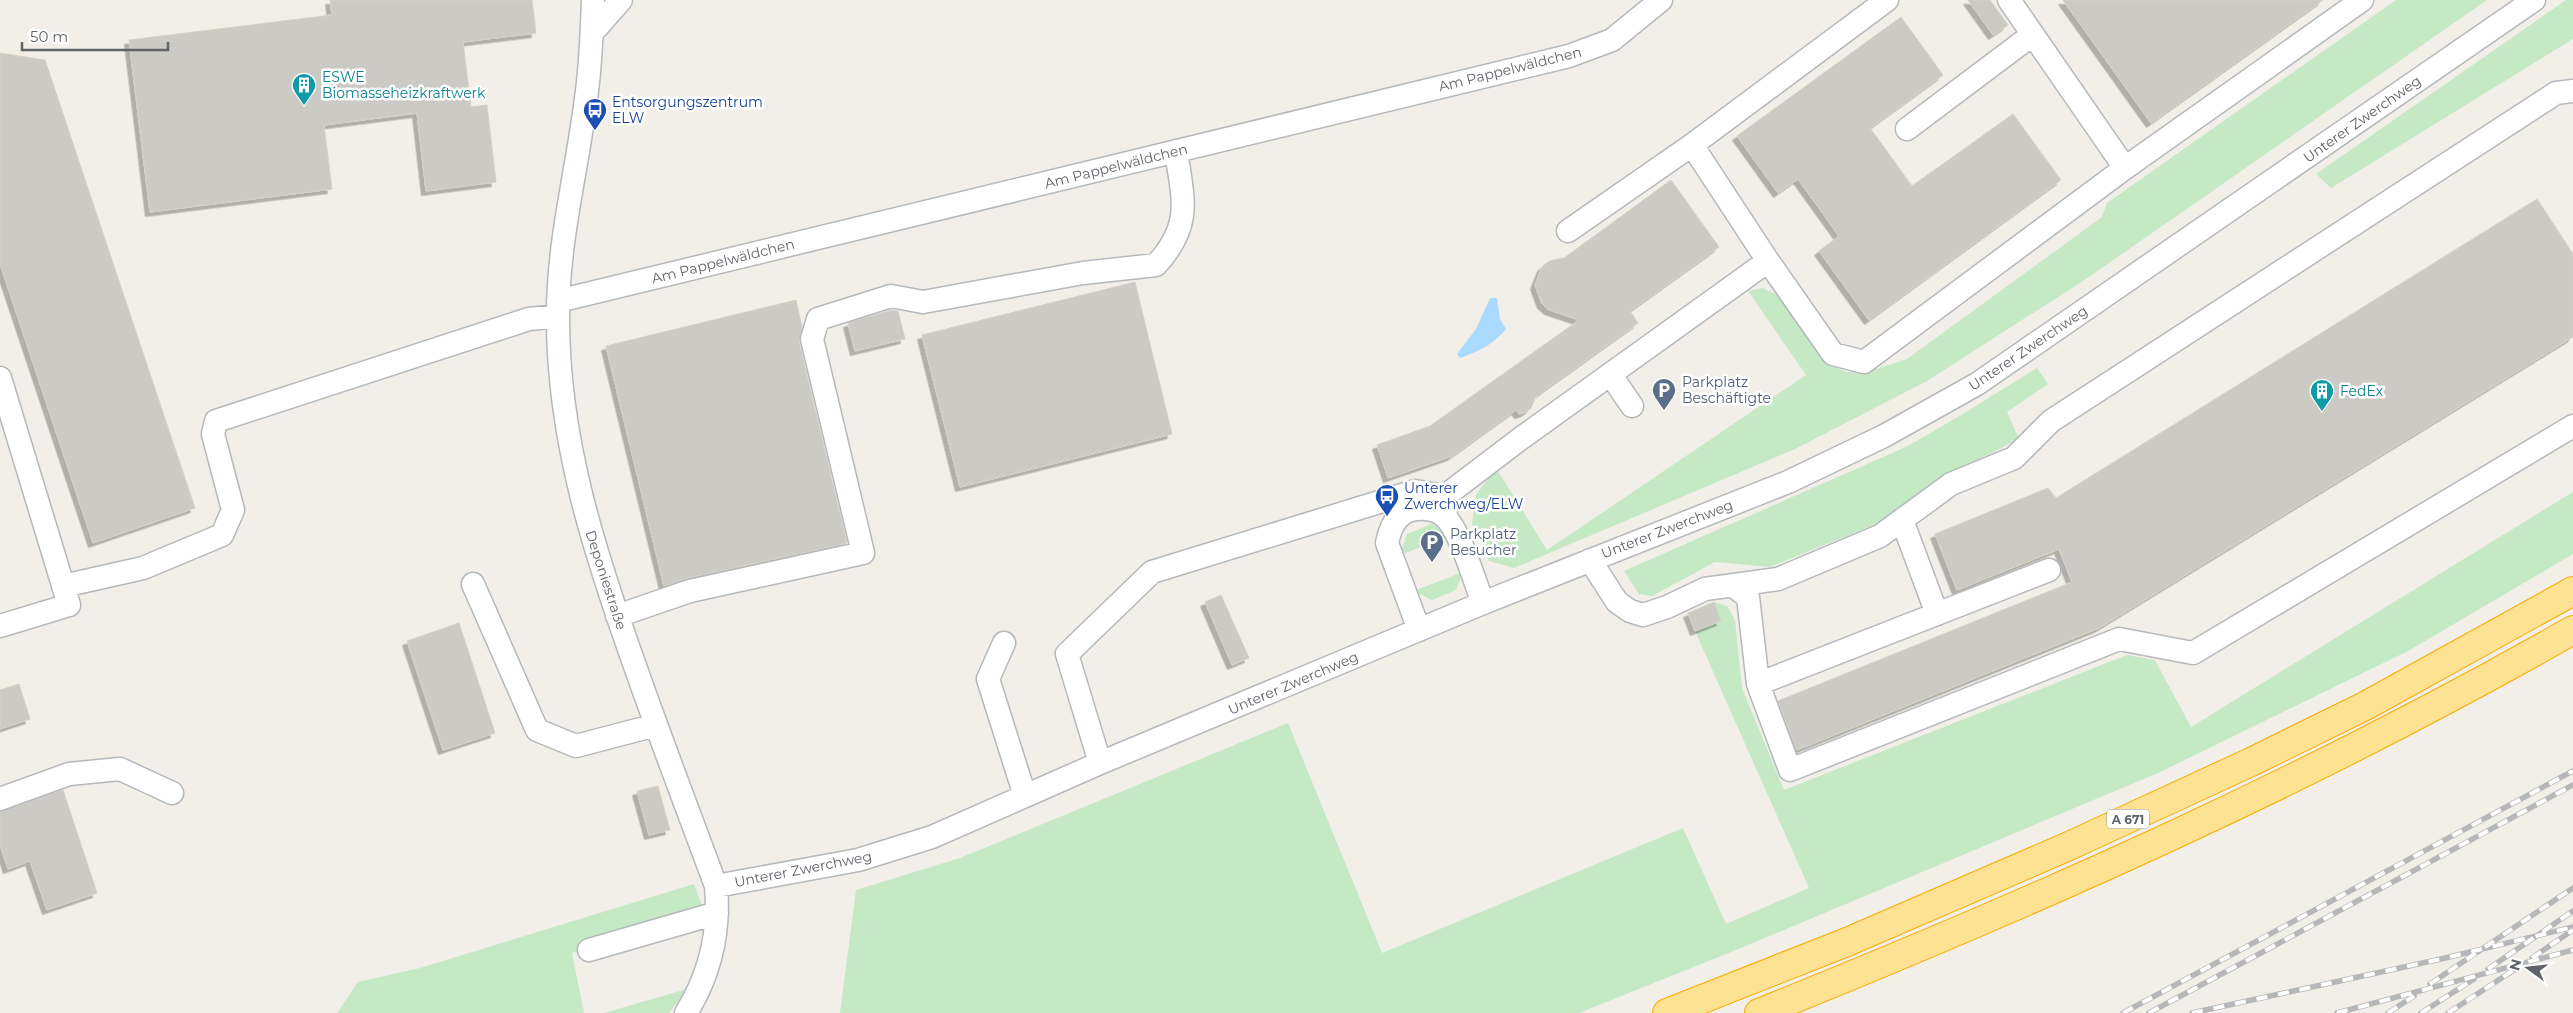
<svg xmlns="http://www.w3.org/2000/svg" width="2573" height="1013" viewBox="0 0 2573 1013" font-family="Montserrat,sans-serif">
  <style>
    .green { fill: #c5e8c5 }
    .water { fill: #aadaff }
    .building { fill: #cccac5; stroke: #d6d1c6; filter: url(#shadow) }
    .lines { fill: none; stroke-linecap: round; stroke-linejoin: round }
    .minor-casing { stroke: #b5b8bc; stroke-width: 25 }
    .highway-casing { stroke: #f9ab00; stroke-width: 30 }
    .minor { stroke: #fff; stroke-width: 22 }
    .highway { stroke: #fde293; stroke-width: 28 }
    .rail-casing { stroke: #b6b7b8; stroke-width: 5.5 }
    .rail { stroke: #fff; stroke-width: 4; stroke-dasharray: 11; stroke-linecap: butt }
    .labels { text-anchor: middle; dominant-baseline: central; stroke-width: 5; stroke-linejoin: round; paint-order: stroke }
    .shield { fill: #fff; stroke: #8f9295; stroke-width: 1 }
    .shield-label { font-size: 12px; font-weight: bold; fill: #5f6368 }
    .street-label { font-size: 14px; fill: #5f6368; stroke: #fff }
    .culture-label { font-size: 14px; fill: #0d838f; stroke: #fff; text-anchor: start }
    .transit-label { font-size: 14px; fill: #164399; stroke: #fff; text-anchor: start }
    .service-label { font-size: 14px; fill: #4e5e75; stroke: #fff; text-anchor: start }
  </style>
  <defs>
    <filter id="shadow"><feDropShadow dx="-4.5" dy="4.5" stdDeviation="0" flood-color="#0004"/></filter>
  </defs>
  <rect width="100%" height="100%" fill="#f1efe8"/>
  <path class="green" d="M 2396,0 L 2487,0 L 2086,279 L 1927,381 L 1795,449 L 1514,568 L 1489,561 L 1472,524 L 1476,495 L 1496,468 L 1547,550 L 1806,375 L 1748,291 L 1763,288 L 1779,296 L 1820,354 L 1832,366 L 1846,372 L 1867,372 L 1907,359 L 2102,217 L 2107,203 Z
    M 2566,0 L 2573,0 L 2573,39 L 2331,188 L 2316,174 Z
    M 2037,368 L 2048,384 L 2007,412 L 2019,439 L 1948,475 L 1876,524 L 1770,567 L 1715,562 L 1652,596 L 1639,594 L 1624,571 L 1906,447 L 1963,414 Z
    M 2573,492 L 2573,554 L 2408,651 L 2158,773 L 1736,950 L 1579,1013 L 840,1013 L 856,890 L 960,858 L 1288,723 L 1382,953 L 1683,828 L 1726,924 L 1809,888 L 1695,631 L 1721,621 L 1714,602 L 1727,606 L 1735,620 L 1742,688 L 1784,790 L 2127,655 L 2155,660 L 2191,727 Z
    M 1432,524 L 1450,536 L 1400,555 L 1407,534 Z
    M 1463,572 L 1456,590 L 1432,600 L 1414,591 Z
    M 694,884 L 704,911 L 572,953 L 584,1013 L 337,1013 L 358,982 L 420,968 Z
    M 687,989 L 669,1013 L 604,1013 Z"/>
  <path class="water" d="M 1490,298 L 1497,298 L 1500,319 L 1506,329 C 1493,345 1479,351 1460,358 L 1457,354 L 1476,329 Z"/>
  <path class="building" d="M 330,0 L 532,0 L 536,33 L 463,42 L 471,107 L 487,105 L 496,182 L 426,191 L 417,113 L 324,125 L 332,189 L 150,212 L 129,40 L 332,15 Z
    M 1968,0 L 1990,0 L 2008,25 L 1993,35 Z
    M 2063,0 L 2323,0 L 2151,123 Z
    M 1901,17 L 1943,75 L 1870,128 L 1912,186 L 2013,114 L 2061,180 L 1869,320 L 1819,251 L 1839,236 L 1798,179 L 1778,193 L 1737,136 Z
    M 0,53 L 45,60 L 195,508 L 93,543 L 0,264 Z
    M 1671,180 L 1719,247 L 1630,311 L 1638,323 L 1536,396 L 1531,408 L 1526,412 L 1519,414 L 1516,410 L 1452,456 L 1388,478 L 1377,445 L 1430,426 L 1579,320 L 1549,310 L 1542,304 L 1535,285 L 1542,267 L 1549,261 L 1564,258 Z
    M 2537,199 L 2573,254 L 2573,337 L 2099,628 L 1797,750 L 1778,701 L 2072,582 L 2059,549 L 1957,590 L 1935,534 L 2048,488 L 2056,498 Z
    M 1135,282 L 1172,434 L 960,487 L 922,335 Z
    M 796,300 L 802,327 L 799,342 L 847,543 L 687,578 L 664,586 L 606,346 Z
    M 892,310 L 898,311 L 905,339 L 855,351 L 848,323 Z
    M 1221,595 L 1249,658 L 1232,665 L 1205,602 Z
    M 1714,602 L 1721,621 L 1695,631 L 1688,613 Z
    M 459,623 L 495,733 L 443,750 L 407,641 Z
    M 19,684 L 30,719 L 0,729 L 0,690 Z
    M 658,786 L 670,830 L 649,835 L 637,791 Z
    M 63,790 L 97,893 L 47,910 L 30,861 L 8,869 L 0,845 L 0,812 Z"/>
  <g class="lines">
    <g class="minor-casing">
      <path id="minor" d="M 593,0 C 592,28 591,55 588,82 C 580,160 558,235 558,314 C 557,437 594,551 635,666 C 661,740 689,813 716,886 C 720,932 711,973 686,1013
        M 1887,0 L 1692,145 L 1768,261 L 1833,354 L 1864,362 L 2125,168 L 2362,0
        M 2009,0 L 2125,168
        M 592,33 L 621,0
        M 1907,129 L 2032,35
        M 1568,231 L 1692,145
        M 558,301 L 1569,56 L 1612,40 L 1661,0
        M 1610,374 L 1632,406
        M 0,378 L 69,605 L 0,626
        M 1445,496 L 1520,439 L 1768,261
        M 1902,520 L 1937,614
        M 1590,560 L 1617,602 L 1630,611 L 1643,615 L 1667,607 L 1705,589 L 1778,579 L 1880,536 L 1951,484 L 2014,458 L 2051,421 L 2556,93 L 2573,91
        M 473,584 L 537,730 L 576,746 L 656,725
        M 63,586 L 143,568 L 222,535 L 233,510 L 213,434 L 216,421 L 529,319 L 558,316
        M 1733,586 L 1748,597 L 1758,684 L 1790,770 L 2119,639 L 2193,653 L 2573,426
        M 617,616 L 690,591 L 863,553 L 812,339 L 818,319 L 891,296 L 923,302 L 1083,273 L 1156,265 C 1193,224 1183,200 1176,151
        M 1419,630 L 1387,543 C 1390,529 1395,515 1411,510 C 1423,507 1437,509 1446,518 C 1461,533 1475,583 1483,603
        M 1004,643 L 988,679 L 1025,796
        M 1758,684 L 2049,570
        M 1100,763 L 1067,654 L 1152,572 L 1415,491 L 1445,496 L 1446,518
        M 0,799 L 69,774 L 120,769 L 172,793
        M 716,886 L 858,860 L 932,837 L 1100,763 L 1483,603 L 1788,482 L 1884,436 L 1977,384 L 2534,0
        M 589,950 L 717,913"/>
    </g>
    <g class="highway-casing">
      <path id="highway" d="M 1667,1013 L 1847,942 L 2069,846 L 2251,762 L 2365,706 L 2573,591
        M 1759,1013 C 2038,901 2312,779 2573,630"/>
    </g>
    <use href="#minor" class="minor"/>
    <use href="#highway" class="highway"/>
    <g class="rail-casing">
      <path id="rail" d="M 2532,958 L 2573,930
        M 2488,969 L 2573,911
        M 2430,984 L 2573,888
        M 2123,1013 L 2573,771
        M 2149,1013 L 2573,785
        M 2192,1013 L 2441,959 L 2573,927
        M 2337,1013 L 2573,950
        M 2388,1013 L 2414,996
        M 2421,1013 L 2474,979
        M 2448,1013 L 2517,968"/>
    </g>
    <use href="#rail" class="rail"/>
  </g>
  <defs>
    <g id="building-pin" transform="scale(1.25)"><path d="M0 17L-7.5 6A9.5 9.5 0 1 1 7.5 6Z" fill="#0f9aa8" stroke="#fff"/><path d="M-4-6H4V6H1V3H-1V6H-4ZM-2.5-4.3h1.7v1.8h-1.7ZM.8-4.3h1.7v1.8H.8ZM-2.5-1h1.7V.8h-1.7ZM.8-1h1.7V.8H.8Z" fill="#fff"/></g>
    <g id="bus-pin" transform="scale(1.25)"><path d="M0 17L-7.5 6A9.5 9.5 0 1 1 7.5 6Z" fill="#1a4fb4" stroke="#fff"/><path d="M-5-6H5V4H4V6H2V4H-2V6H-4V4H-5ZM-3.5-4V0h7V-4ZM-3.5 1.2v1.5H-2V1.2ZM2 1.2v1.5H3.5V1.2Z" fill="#fff"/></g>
    <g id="parking-pin" transform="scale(1.25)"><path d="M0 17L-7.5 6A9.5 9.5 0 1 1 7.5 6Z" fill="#5c6f8a" stroke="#fff"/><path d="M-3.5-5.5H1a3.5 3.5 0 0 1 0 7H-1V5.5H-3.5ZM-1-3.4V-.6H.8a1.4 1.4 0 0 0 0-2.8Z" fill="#fff"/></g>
  </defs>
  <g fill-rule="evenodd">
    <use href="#building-pin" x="304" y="85"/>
    <use href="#bus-pin" x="595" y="110"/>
    <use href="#parking-pin" x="1664" y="390"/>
    <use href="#building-pin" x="2322" y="391"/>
    <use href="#bus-pin" x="1387" y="496"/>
    <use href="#parking-pin" x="1432" y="542"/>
  </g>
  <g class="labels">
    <rect class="shield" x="2107" y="809.5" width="42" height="19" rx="4"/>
    <g class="shield-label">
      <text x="2128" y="819">A 671</text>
    </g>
    <g class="street-label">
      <text transform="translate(1510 69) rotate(-14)">Am Pappelwäldchen</text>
      <text transform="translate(2362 119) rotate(-35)">Unterer Zwerchweg</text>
      <text transform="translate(1116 166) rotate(-14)">Am Pappelwäldchen</text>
      <text transform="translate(723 261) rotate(-14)">Am Pappelwäldchen</text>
      <text transform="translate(2028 348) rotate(-34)">Unterer Zwerchweg</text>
      <text transform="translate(1667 529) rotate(-21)">Unterer Zwerchweg</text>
      <text transform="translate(606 580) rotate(72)">Deponiestraße</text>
      <text transform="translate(1293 683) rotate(-23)">Unterer Zwerchweg</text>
      <text transform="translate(803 869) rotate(-11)">Unterer Zwerchweg</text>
    </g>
    <g class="culture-label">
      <text x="322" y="77">ESWE<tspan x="322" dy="16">Biomasseheizkraftwerk</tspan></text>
      <text x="2340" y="391">FedEx</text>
    </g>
    <g class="transit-label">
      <text x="612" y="102">Entsorgungszentrum<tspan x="612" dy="16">ELW</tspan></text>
      <text x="1404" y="488">Unterer<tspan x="1404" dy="16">Zwerchweg/ELW</tspan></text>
    </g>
    <g class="service-label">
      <text x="1682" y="382">Parkplatz<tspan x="1682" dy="16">Beschäftigte</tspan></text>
      <text x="1450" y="534">Parkplatz<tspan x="1450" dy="16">Besucher</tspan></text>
    </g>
  </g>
  <g transform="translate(2528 968) rotate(285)" stroke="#ffffff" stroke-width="4" paint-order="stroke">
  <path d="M0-4L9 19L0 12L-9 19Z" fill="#5f6368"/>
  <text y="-8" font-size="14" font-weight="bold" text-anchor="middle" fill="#5f6368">N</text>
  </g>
  <path d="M22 42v8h146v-8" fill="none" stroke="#5f6368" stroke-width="2.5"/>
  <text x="30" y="42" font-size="15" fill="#5f6368" stroke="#ffffff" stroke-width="4" paint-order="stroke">50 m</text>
</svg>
